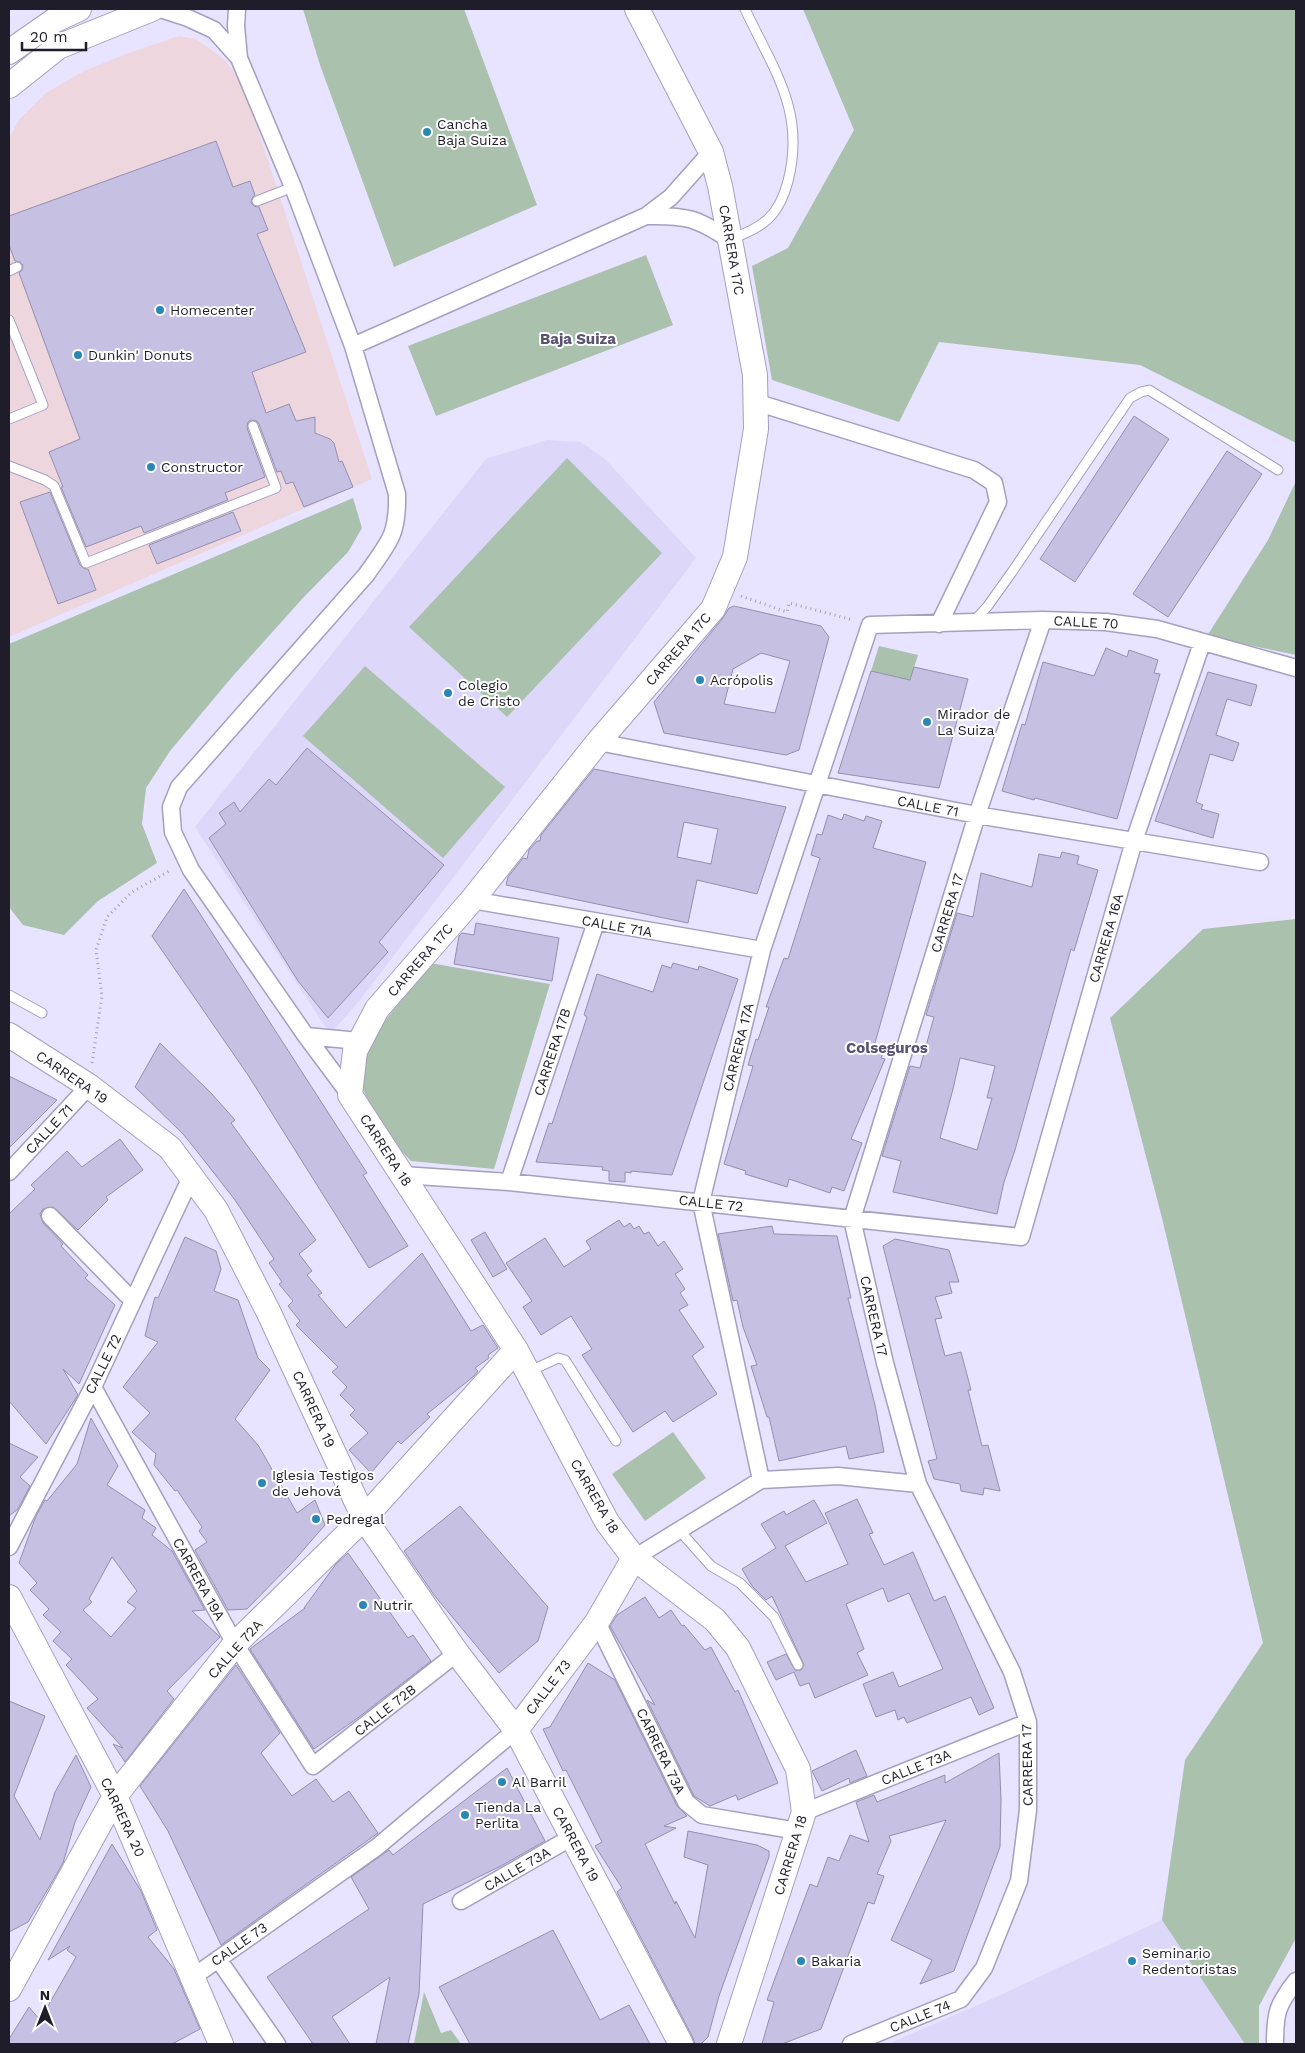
<svg xmlns="http://www.w3.org/2000/svg" width="1305" height="2053" viewBox="0 0 1305 2053" font-family="'Work Sans',sans-serif">
  <style>
    .commercial { fill: #eed6df }
    .built { fill: #ddd7f9 }
    .green { fill: #a9c1ad }
    .building { fill: #c6c0e2; stroke: #948faf; fill-rule: evenodd }
    .lines { fill: none; stroke-linecap: round; stroke-linejoin: round }
    .lane-casing { stroke: #a59fc0; stroke-width: 11 }
    .street-casing { stroke: #a59fc0; stroke-width: 19 }
    .secondary-casing { stroke: #a59fc0; stroke-width: 26 }
    .path { stroke: #a4a0b6; stroke-width: 3; stroke-dasharray: 1 4; stroke-linecap: butt }
    .lane { stroke: #fff; stroke-width: 9 }
    .street { stroke: #fff; stroke-width: 16 }
    .secondary { stroke: #fff; stroke-width: 24 }
    .poi-dot { fill: #2a87b3; stroke: #fff; stroke-width: 2 }
    .labels { text-anchor: middle; dominant-baseline: central; stroke-width: 4; stroke-linejoin: round; paint-order: stroke }
    .poi-label { font-size: 14px; fill: #1f1d29; stroke: #fff; text-anchor: start }
    .street-label { font-size: 14px; fill: #1f1d29; stroke: #fff }
    .neighbourhood-label { font-size: 15px; font-weight: bold; fill: #595370; stroke: #fff }
  </style>
  <rect width="100%" height="100%" fill="#e8e3ff"/>
  <path class="commercial" d="M 179,36 L 196,39 L 225,60 L 235,73 L 249,102 L 372,479 L 9,637 L 9,138 L 19,120 L 46,93 L 84,71 L 129,53 Z"/>
  <path class="built" d="M 547,440 L 581,442 L 605,459 L 696,558 L 360,1000 L 330,1034 L 195,827 L 486,459 Z
    M 1162,1920 L 1245,2044 L 888,2044 L 987,2001 Z"/>
  <path class="green" d="M 303,9 L 464,9 L 537,205 L 394,267 L 320,65 Z
    M 803,9 L 1296,9 L 1296,443 L 1140,365 L 939,342 L 899,422 L 772,380 L 752,266 L 788,248 L 854,130 Z
    M 646,255 L 673,325 L 436,416 L 408,346 Z
    M 567,458 L 662,553 L 507,717 L 409,627 Z
    M 1296,481 L 1296,655 L 1207,636 L 1268,540 Z
    M 353,498 L 362,528 L 348,552 L 302,599 L 232,677 L 170,751 L 146,788 L 142,824 L 157,863 L 98,901 L 64,935 L 23,925 L 9,907 L 9,644 Z
    M 879,646 L 918,655 L 910,680 L 871,671 Z
    M 365,666 L 505,787 L 443,858 L 303,736 Z
    M 1296,919 L 1296,1938 L 1259,2006 L 1259,2044 L 1245,2044 L 1162,1920 L 1185,1760 L 1263,1643 L 1162,1218 L 1110,1018 L 1203,929 Z
    M 430,963 L 550,984 L 494,1169 L 411,1161 L 382,1131 L 363,1089 L 365,1050 L 384,1022 Z
    M 673,1432 L 706,1478 L 645,1521 L 612,1474 Z
    M 424,1992 L 441,2033 L 451,2030 L 461,2044 L 414,2044 Z"/>
  <path class="building" d="M 216,141 L 233,187 L 250,181 L 255,195 L 252,198 L 251,203 L 254,206 L 259,207 L 268,230 L 257,234 L 306,352 L 252,372 L 266,413 L 289,404 L 296,421 L 315,417 L 315,433 L 330,439 L 334,443 L 339,462 L 342,461 L 353,487 L 304,507 L 293,482 L 286,484 L 281,471 L 277,472 L 259,424 L 257,421 L 251,420 L 248,422 L 247,428 L 265,477 L 225,493 L 228,500 L 144,533 L 141,526 L 86,547 L 61,487 L 63,487 L 49,452 L 80,439 L 19,273 L 22,270 L 23,265 L 20,262 L 15,261 L 9,245 L 9,216 Z
    M 1134,416 L 1169,439 L 1075,582 L 1040,559 Z
    M 1227,451 L 1262,474 L 1168,617 L 1133,594 Z
    M 50,492 L 80,565 L 85,569 L 88,569 L 96,590 L 58,604 L 20,502 Z
    M 233,512 L 241,531 L 157,564 L 149,545 Z
    M 734,606 L 821,626 L 829,637 L 799,750 L 786,755 L 664,733 L 654,702 L 723,618 L 729,608 ZM 761,653 L 790,661 L 775,713 L 724,704 L 733,669 Z
    M 1106,648 L 1127,657 L 1129,650 L 1158,660 L 1154,673 L 1160,674 L 1117,819 L 1035,798 L 1034,800 L 1002,791 L 1022,724 L 1025,725 L 1043,662 L 1094,676 Z
    M 914,667 L 968,679 L 939,788 L 838,773 L 871,671 L 910,680 Z
    M 1208,672 L 1257,685 L 1251,706 L 1227,699 L 1216,735 L 1239,743 L 1233,761 L 1210,754 L 1196,802 L 1203,805 L 1201,809 L 1219,814 L 1213,838 L 1155,821 Z
    M 307,748 L 444,865 L 379,942 L 388,952 L 328,1018 L 298,981 L 209,838 L 226,824 L 219,813 L 234,802 L 240,812 L 269,779 L 276,785 Z
    M 594,769 L 786,807 L 757,894 L 697,880 L 688,923 L 506,885 L 508,877 L 523,858 L 527,859 L 529,850 L 537,841 L 540,841 L 541,835 ZM 684,822 L 718,829 L 711,864 L 677,857 Z
    M 844,814 L 864,821 L 866,816 L 882,821 L 873,848 L 926,862 L 873,1050 L 883,1053 L 881,1058 L 885,1059 L 851,1139 L 862,1143 L 844,1191 L 832,1187 L 830,1193 L 789,1179 L 787,1187 L 745,1174 L 746,1171 L 724,1164 L 753,1066 L 748,1065 L 756,1039 L 758,1040 L 769,1007 L 766,1007 L 784,958 L 788,959 L 820,858 L 811,855 L 817,834 L 822,835 L 828,815 L 842,820 Z
    M 1062,852 L 1079,856 L 1077,864 L 1098,870 L 1074,951 L 1071,949 L 1015,1150 L 1004,1182 L 997,1214 L 893,1192 L 901,1161 L 882,1156 L 910,1066 L 920,1068 L 934,1017 L 926,1015 L 957,913 L 973,917 L 981,873 L 1032,887 L 1039,854 L 1060,858 ZM 960,1058 L 995,1066 L 987,1098 L 992,1098 L 977,1150 L 940,1138 L 953,1089 Z
    M 184,889 L 367,1173 L 363,1175 L 408,1246 L 369,1268 L 248,1075 L 152,936 Z
    M 476,923 L 559,938 L 552,981 L 454,964 L 459,936 L 462,933 L 474,935 Z
    M 673,963 L 698,970 L 699,966 L 738,979 L 672,1175 L 631,1171 L 631,1173 L 625,1172 L 625,1182 L 609,1181 L 609,1171 L 602,1170 L 603,1167 L 536,1162 L 549,1123 L 552,1124 L 587,1017 L 584,1015 L 597,974 L 653,992 L 662,965 L 671,968 Z
    M 160,1043 L 211,1093 L 235,1120 L 231,1123 L 316,1240 L 299,1254 L 312,1271 L 307,1275 L 322,1293 L 318,1295 L 346,1328 L 422,1253 L 471,1331 L 483,1325 L 498,1348 L 488,1355 L 489,1358 L 475,1368 L 478,1371 L 474,1376 L 427,1414 L 430,1417 L 401,1444 L 398,1441 L 371,1473 L 349,1450 L 368,1433 L 350,1415 L 355,1410 L 340,1395 L 347,1387 L 332,1372 L 338,1367 L 296,1325 L 300,1321 L 288,1306 L 293,1301 L 279,1284 L 282,1282 L 269,1263 L 274,1259 L 235,1200 L 196,1150 L 183,1134 L 135,1087 Z
    M 9,1076 L 57,1100 L 9,1148 Z
    M 120,1139 L 143,1170 L 106,1197 L 108,1200 L 78,1230 L 53,1207 L 43,1209 L 40,1214 L 43,1223 L 63,1244 L 61,1246 L 88,1275 L 85,1278 L 115,1305 L 79,1384 L 63,1369 L 78,1395 L 46,1444 L 9,1401 L 9,1214 L 35,1189 L 31,1185 L 67,1151 L 82,1167 Z
    M 619,1220 L 624,1227 L 630,1223 L 634,1229 L 639,1226 L 644,1234 L 649,1232 L 658,1246 L 664,1241 L 683,1269 L 675,1274 L 685,1289 L 680,1293 L 688,1305 L 679,1310 L 704,1347 L 692,1356 L 717,1394 L 673,1422 L 665,1411 L 633,1432 L 582,1355 L 592,1349 L 571,1316 L 541,1335 L 523,1307 L 532,1301 L 506,1263 L 545,1238 L 564,1267 L 591,1249 L 586,1241 Z
    M 772,1226 L 774,1234 L 837,1236 L 851,1298 L 848,1298 L 875,1405 L 884,1452 L 849,1459 L 846,1446 L 779,1461 L 769,1417 L 767,1417 L 751,1366 L 757,1365 L 743,1327 L 737,1300 L 733,1301 L 718,1234 Z
    M 485,1232 L 507,1269 L 493,1277 L 471,1240 Z
    M 185,1237 L 216,1251 L 221,1269 L 214,1291 L 238,1300 L 258,1358 L 270,1370 L 235,1419 L 258,1445 L 297,1513 L 315,1500 L 325,1525 L 291,1564 L 247,1609 L 228,1610 L 195,1550 L 207,1542 L 199,1531 L 202,1527 L 177,1490 L 175,1491 L 154,1465 L 156,1454 L 132,1432 L 150,1413 L 123,1387 L 158,1342 L 145,1336 L 149,1319 L 155,1297 L 158,1298 Z
    M 895,1239 L 949,1250 L 959,1282 L 949,1282 L 952,1293 L 935,1297 L 942,1318 L 935,1319 L 945,1356 L 961,1352 L 971,1390 L 968,1390 L 982,1446 L 988,1445 L 1000,1491 L 984,1488 L 983,1495 L 961,1491 L 960,1484 L 934,1479 L 928,1461 L 937,1459 L 883,1246 Z
    M 91,1418 L 118,1466 L 107,1485 L 145,1510 L 142,1518 L 156,1528 L 152,1535 L 172,1551 L 205,1610 L 192,1611 L 220,1637 L 167,1691 L 174,1699 L 125,1762 L 113,1744 L 123,1748 L 87,1708 L 98,1699 L 66,1665 L 72,1659 L 53,1641 L 61,1632 L 43,1615 L 49,1609 L 30,1590 L 37,1583 L 19,1563 L 36,1516 L 45,1500 L 47,1501 L 77,1464 ZM 112,1557 L 137,1591 L 127,1602 L 136,1608 L 111,1637 L 83,1610 L 92,1602 L 89,1599 Z
    M 9,1443 L 38,1457 L 20,1477 L 30,1486 L 18,1509 L 9,1516 Z
    M 857,1499 L 873,1533 L 869,1534 L 884,1565 L 913,1552 L 934,1601 L 945,1596 L 994,1708 L 979,1715 L 971,1697 L 907,1723 L 904,1717 L 898,1720 L 895,1710 L 876,1717 L 863,1684 L 893,1672 L 899,1687 L 943,1669 L 909,1593 L 888,1602 L 883,1588 L 846,1604 L 864,1649 L 857,1653 L 868,1675 L 815,1698 L 809,1683 L 800,1686 L 794,1672 L 776,1680 L 767,1662 L 786,1654 L 795,1670 L 801,1670 L 804,1665 L 772,1596 L 766,1600 L 752,1586 L 742,1569 L 776,1548 L 761,1524 L 784,1511 L 786,1515 L 814,1500 L 827,1523 L 785,1546 L 806,1582 L 848,1564 L 825,1513 Z
    M 460,1506 L 548,1607 L 538,1641 L 499,1673 L 434,1595 L 404,1551 Z
    M 348,1553 L 408,1638 L 413,1635 L 431,1661 L 359,1717 L 314,1749 L 250,1649 L 305,1608 L 304,1608 L 336,1564 Z
    M 645,1597 L 659,1618 L 671,1610 L 682,1626 L 684,1625 L 705,1650 L 711,1647 L 735,1692 L 738,1690 L 778,1783 L 738,1800 L 736,1795 L 710,1806 L 694,1796 L 647,1700 L 655,1705 L 610,1626 L 617,1615 Z
    M 588,1663 L 615,1680 L 677,1806 L 687,1816 L 664,1826 L 676,1828 L 645,1844 L 675,1904 L 676,1901 L 695,1938 L 708,1865 L 684,1857 L 688,1831 L 757,1845 L 769,1851 L 769,1857 L 719,1996 L 708,2037 L 701,2044 L 695,2044 L 693,2038 L 617,1892 L 622,1888 L 595,1846 L 602,1842 L 566,1770 L 563,1771 L 543,1729 L 550,1727 Z
    M 236,1665 L 280,1733 L 261,1753 L 292,1796 L 316,1779 L 333,1802 L 349,1791 L 378,1833 L 221,1945 L 168,1831 L 140,1786 Z
    M 9,1701 L 45,1716 L 14,1796 L 40,1840 L 55,1792 L 76,1755 L 91,1787 L 75,1822 L 63,1863 L 48,1889 L 28,1922 L 9,1932 Z
    M 856,1750 L 867,1776 L 850,1783 L 849,1778 L 822,1791 L 812,1771 Z
    M 999,1753 L 1001,1799 L 1000,1847 L 954,1971 L 920,1984 L 932,1960 L 891,1940 L 946,1820 L 889,1836 L 891,1841 L 877,1874 L 884,1876 L 874,1904 L 868,1902 L 821,2029 L 782,2044 L 762,2044 L 774,2002 L 767,2000 L 810,1884 L 817,1887 L 828,1857 L 839,1861 L 850,1835 L 869,1842 L 856,1802 L 874,1795 L 877,1802 L 945,1775 L 945,1783 Z
    M 507,1768 L 545,1841 L 501,1866 L 423,1904 L 419,1994 L 408,2044 L 376,2044 L 390,1977 L 332,2017 L 350,2044 L 313,2044 L 267,1977 L 369,1909 L 351,1877 L 389,1850 L 393,1855 Z
    M 112,1844 L 141,1891 L 157,1930 L 148,1937 L 174,1969 L 200,2029 L 172,2044 L 9,2044 L 9,2039 L 29,2007 L 40,2020 L 76,1957 L 67,1950 L 70,1946 L 48,1960 Z
    M 553,1930 L 600,2020 L 629,2005 L 650,2044 L 470,2044 L 439,1987 Z"/>
  <g class="lines">
    <g class="lane-casing">
      <path id="lane" d="M 257,201 L 293,187
        M 730,239 C 763,228 779,216 788,181 C 806,111 773,69 745,9
        M 9,271 L 17,267
        M 9,320 L 43,405 L 9,419
        M 9,466 L 45,480 L 54,486 L 86,563 L 276,488 L 253,426
        M 972,623 L 987,607 L 1012,572 L 1130,398 L 1141,392 L 1149,390 L 1278,470
        M 9,995 L 42,1013
        M 528,1372 L 558,1358 L 565,1360 L 616,1441
        M 679,1530 L 711,1566 L 740,1583 L 774,1617 L 798,1665"/>
    </g>
    <g class="street-casing">
      <path id="street" d="M 160,9 L 188,18 L 214,30 L 239,58
        M 237,9 L 236,26 L 239,58 L 293,187 L 353,346 L 397,494 C 398,536 389,542 366,575 L 179,787 L 171,807 L 173,832 L 191,870 L 306,1036 L 350,1095
        M 646,216 C 686,215 697,218 730,240
        M 353,346 L 646,216 L 671,197 L 711,152
        M 755,402 L 974,470 L 994,483 L 998,502 L 939,624
        M 598,742 L 977,815 L 1260,862
        M 472,900 L 762,950
        M 306,1036 L 359,1041
        M 9,1172 L 89,1086
        M 402,1175 L 509,1182 L 1021,1237 L 1134,841 L 1202,643
        M 509,1182 L 596,922
        M 50,1216 L 133,1301
        M 93,1387 L 235,1644 L 313,1766 L 457,1653
        M 761,1480 L 701,1202 L 762,950 L 870,625 L 1043,620 L 1106,622 L 1157,629 L 1296,668
        M 9,1547 L 93,1387 L 191,1177
        M 634,1558 L 761,1480 L 838,1476 L 918,1484
        M 597,1622 L 686,1802 L 702,1815 L 798,1831
        M 804,1812 L 1028,1722
        M 461,1901 L 572,1837
        M 218,1959 L 277,2044
        M 193,1977 L 377,1847 L 516,1730
        M 851,2044 L 961,1999 L 984,1968 L 1019,1881 L 1028,1810 L 1028,1722 L 1012,1672 L 918,1484 L 885,1363 L 852,1219 L 977,815 L 1043,620
        M 1275,2044 C 1275,2013 1277,2005 1296,1981"/>
    </g>
    <g class="secondary-casing">
      <path id="secondary" d="M 637,9 L 711,152 L 720,186 L 755,375 L 756,429 L 735,557 L 713,609 L 598,742 L 472,900 L 377,1009 L 355,1051 L 350,1095 L 516,1350 L 607,1522 L 634,1558 L 715,1620 L 738,1648 L 798,1769 L 804,1812 L 729,2044
        M 9,52 L 55,20 L 79,9
        M 9,86 L 58,47 L 152,9
        M 9,1035 L 89,1086 L 170,1148 L 216,1210 L 268,1311 L 364,1518 L 457,1653 L 516,1730 L 681,2044
        M 9,1597 L 115,1796 L 221,2044
        M 516,1730 L 597,1622 L 634,1558
        M 9,1989 L 115,1796 L 235,1644 L 364,1518 L 516,1350"/>
    </g>
    <path class="path" d="M 741,596 L 787,612 L 789,603 L 853,620
      M 92,1063 L 102,996 L 96,950 L 107,917 L 132,892 L 171,870"/>
    <use href="#lane" class="lane"/>
    <use href="#street" class="street"/>
    <use href="#secondary" class="secondary"/>
  </g>
  <g class="poi-dot">
    <circle cx="427" cy="132" r="5"/>
    <circle cx="160" cy="310" r="5"/>
    <circle cx="78" cy="355" r="5"/>
    <circle cx="151" cy="467" r="5"/>
    <circle cx="700" cy="680" r="5"/>
    <circle cx="448" cy="693" r="5"/>
    <circle cx="927" cy="722" r="5"/>
    <circle cx="262" cy="1483" r="5"/>
    <circle cx="316" cy="1519" r="5"/>
    <circle cx="363" cy="1605" r="5"/>
    <circle cx="502" cy="1782" r="5"/>
    <circle cx="465" cy="1815" r="5"/>
    <circle cx="801" cy="1961" r="5"/>
    <circle cx="1132" cy="1961" r="5"/>
  </g>
  <g class="labels">
    <g class="poi-label">
      <text x="437" y="124">Cancha<tspan x="437" dy="16">Baja Suiza</tspan></text>
      <text x="170" y="310">Homecenter</text>
      <text x="88" y="355">Dunkin' Donuts</text>
      <text x="161" y="467">Constructor</text>
      <text x="710" y="680">Acrópolis</text>
      <text x="458" y="685">Colegio<tspan x="458" dy="16">de Cristo</tspan></text>
      <text x="937" y="714">Mirador de<tspan x="937" dy="16">La Suiza</tspan></text>
      <text x="272" y="1475">Iglesia Testigos<tspan x="272" dy="16">de Jehová</tspan></text>
      <text x="326" y="1519">Pedregal</text>
      <text x="373" y="1605">Nutrir</text>
      <text x="512" y="1782">Al Barril</text>
      <text x="475" y="1807">Tienda La<tspan x="475" dy="16">Perlita</tspan></text>
      <text x="1142" y="1953">Seminario<tspan x="1142" dy="16">Redentoristas</tspan></text>
      <text x="811" y="1961">Bakaria</text>
    </g>
    <g class="street-label">
      <text transform="translate(732 250) rotate(80)">CARRERA 17C</text>
      <text transform="translate(1086 622) rotate(3)">CALLE 70</text>
      <text transform="translate(678 649) rotate(-49)">CARRERA 17C</text>
      <text transform="translate(928 806) rotate(11)">CALLE 71</text>
      <text transform="translate(947 913) rotate(-73)">CARRERA 17</text>
      <text transform="translate(617 926) rotate(10)">CALLE 71A</text>
      <text transform="translate(1106 938) rotate(-74)">CARRERA 16A</text>
      <text transform="translate(420 960) rotate(-49)">CARRERA 17C</text>
      <text transform="translate(738 1047) rotate(-76)">CARRERA 17A</text>
      <text transform="translate(552 1052) rotate(-72)">CARRERA 17B</text>
      <text transform="translate(72 1077) rotate(34)">CARRERA 19</text>
      <text transform="translate(49 1129) rotate(-47)">CALLE 71</text>
      <text transform="translate(386 1150) rotate(57)">CARRERA 18</text>
      <text transform="translate(711 1203) rotate(6)">CALLE 72</text>
      <text transform="translate(874 1316) rotate(77)">CARRERA 17</text>
      <text transform="translate(103 1364) rotate(-64)">CALLE 72</text>
      <text transform="translate(314 1409) rotate(65)">CARRERA 19</text>
      <text transform="translate(595 1496) rotate(60)">CARRERA 18</text>
      <text transform="translate(199 1579) rotate(61)">CARRERA 19A</text>
      <text transform="translate(235 1649) rotate(-48)">CALLE 72A</text>
      <text transform="translate(548 1687) rotate(-53)">CALLE 73</text>
      <text transform="translate(385 1710) rotate(-38)">CALLE 72B</text>
      <text transform="translate(661 1751) rotate(64)">CARRERA 73A</text>
      <text transform="translate(1027 1765) rotate(-91)">CARRERA 17</text>
      <text transform="translate(916 1767) rotate(-22)">CALLE 73A</text>
      <text transform="translate(123 1817) rotate(65)">CARRERA 20</text>
      <text transform="translate(576 1844) rotate(62)">CARRERA 19</text>
      <text transform="translate(790 1855) rotate(-73)">CARRERA 18</text>
      <text transform="translate(517 1869) rotate(-30)">CALLE 73A</text>
      <text transform="translate(239 1944) rotate(-35)">CALLE 73</text>
      <text transform="translate(920 2016) rotate(-22)">CALLE 74</text>
    </g>
    <g class="neighbourhood-label">
      <text x="578" y="339">Baja Suiza</text>
      <text x="887" y="1048">Colseguros</text>
    </g>
  </g>
  <rect width="1305" height="2053" fill="none" stroke="#1f1d29" stroke-width="20"/>
  <g transform="translate(45 2008)" stroke="#ffffff" stroke-width="4" paint-order="stroke">
  <path d="M0-4L9 19L0 12L-9 19Z" fill="#1f1d29"/>
  <text y="-8" font-size="14" font-weight="bold" text-anchor="middle" fill="#1f1d29">N</text>
  </g>
  <path d="M22 42v8h64v-8" fill="none" stroke="#1f1d29" stroke-width="2.5"/>
  <text x="30" y="42" font-size="15" fill="#1f1d29" stroke="#ffffff" stroke-width="4" paint-order="stroke">20 m</text>
</svg>
